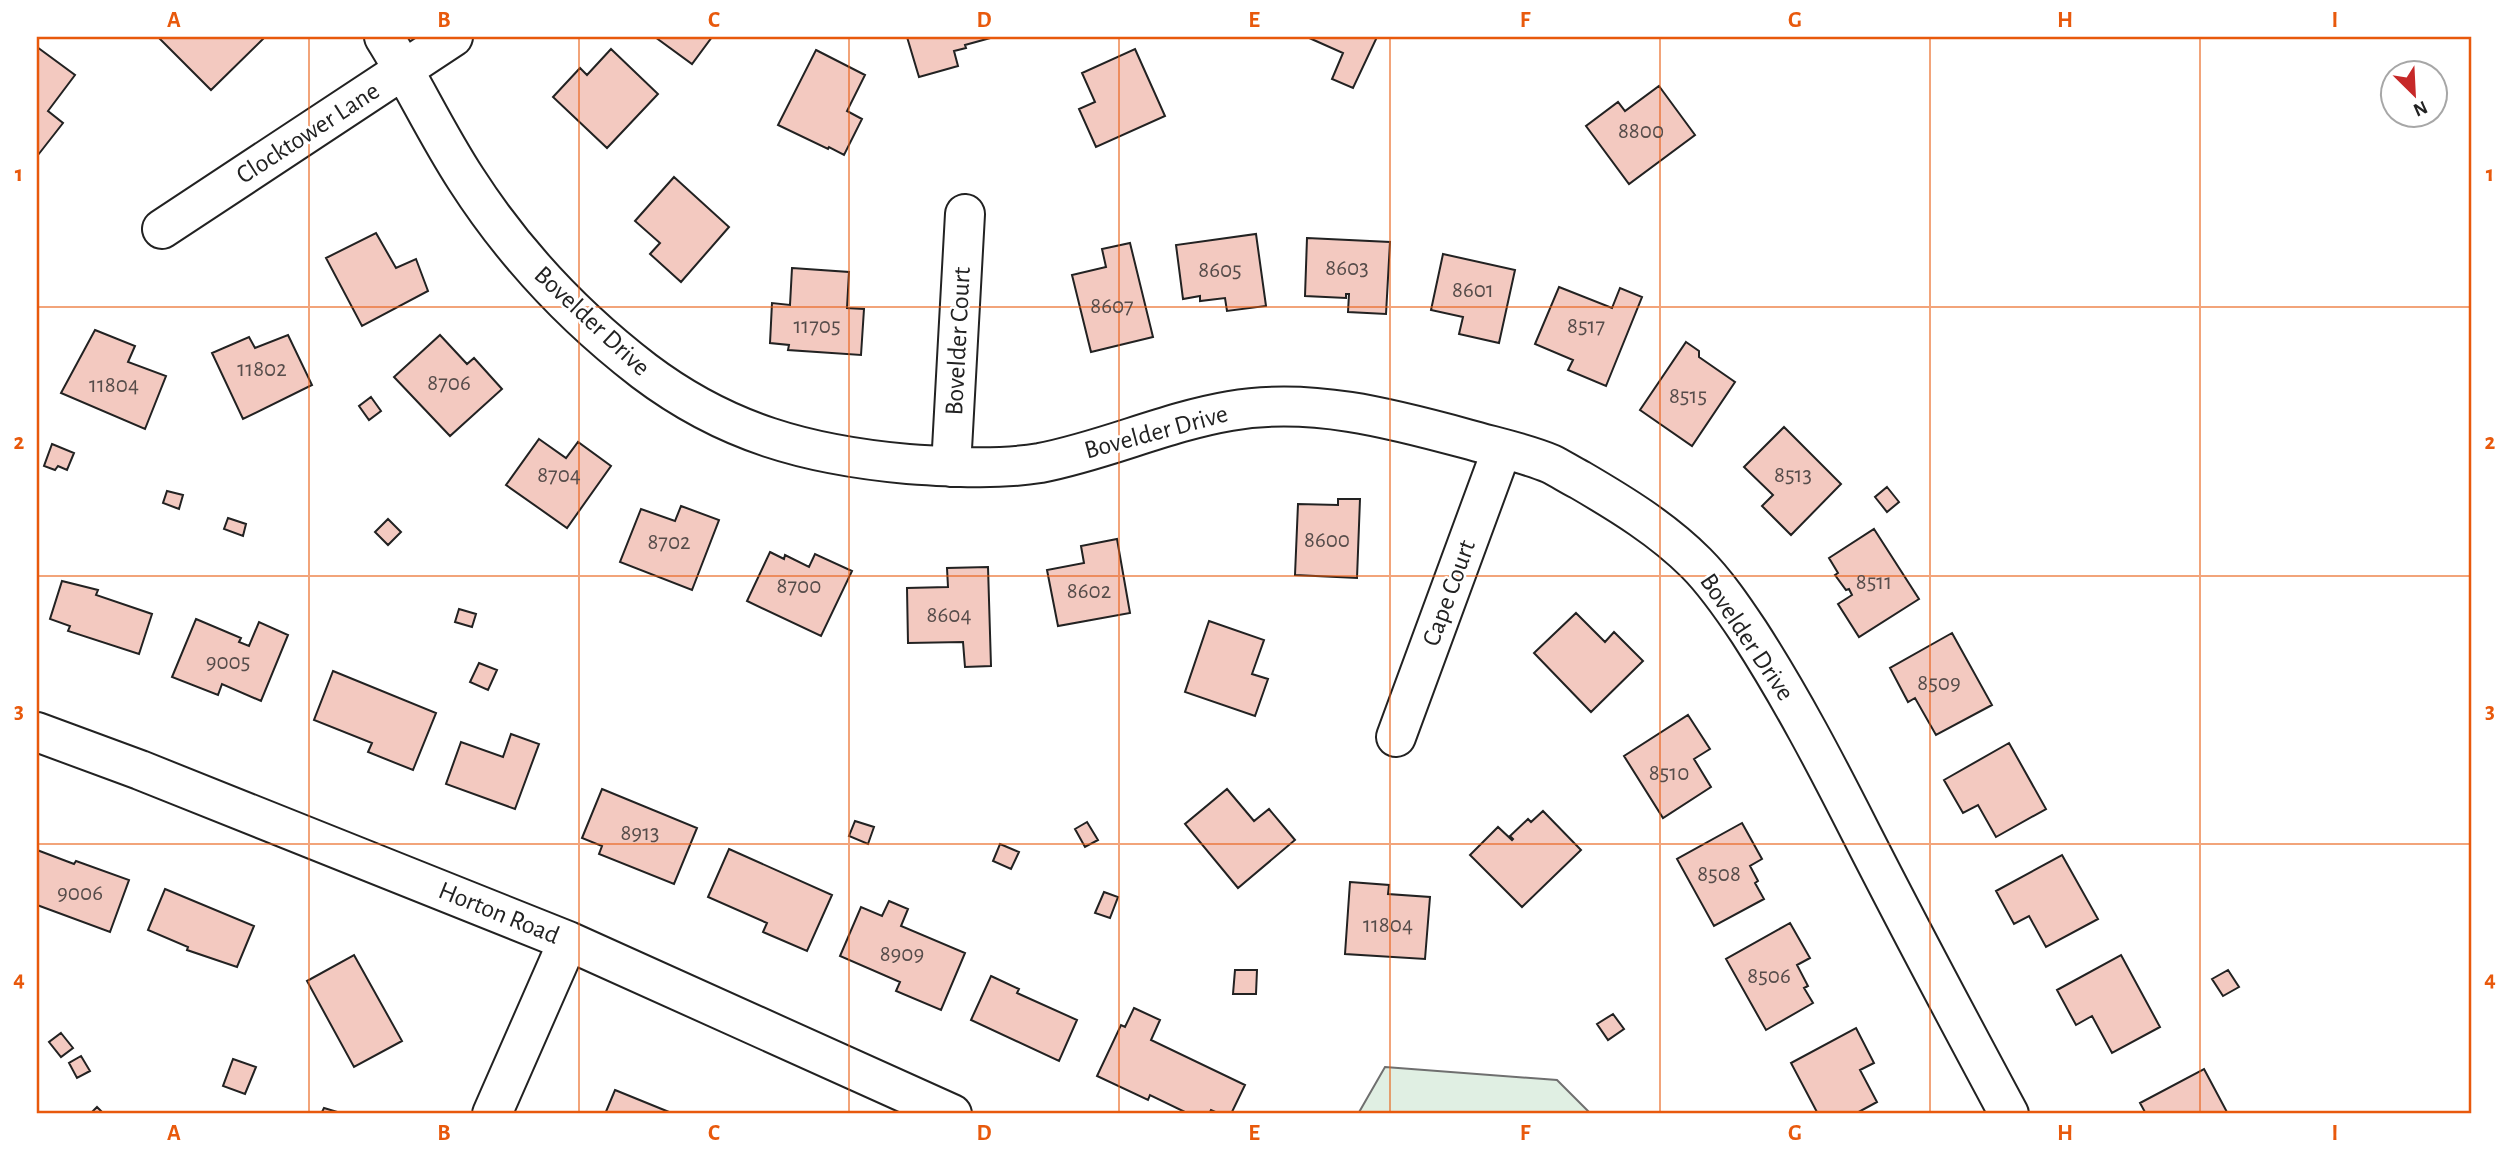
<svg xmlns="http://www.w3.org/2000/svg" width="2509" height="1151" viewBox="0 0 2509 1151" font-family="'Alegreya Sans',sans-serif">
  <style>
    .green { fill: #e0efe3; stroke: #6f6f6f; stroke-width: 2 }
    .building { fill: #f3c9c0; stroke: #222; stroke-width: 2 }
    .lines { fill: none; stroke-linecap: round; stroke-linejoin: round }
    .minor-casing { stroke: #222; stroke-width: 42 }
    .minor { stroke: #fff; stroke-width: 38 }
    .grid { fill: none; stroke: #e8590c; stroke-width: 2; stroke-opacity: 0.55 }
    .labels { text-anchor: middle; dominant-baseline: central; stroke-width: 5; stroke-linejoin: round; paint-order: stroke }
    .number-label { font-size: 23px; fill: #564c4a }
    .street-label { font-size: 26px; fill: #222; stroke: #fff }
    .neatline { fill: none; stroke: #e8590c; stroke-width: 2.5 }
    .grid-label { font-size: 23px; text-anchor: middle; font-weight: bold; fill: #e8590c }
  </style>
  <rect width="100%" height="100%" fill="#fff"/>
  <path class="green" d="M 1385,1067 L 1557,1080 L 1591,1114 L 1358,1114 Z"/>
  <path class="building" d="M 158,37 L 265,37 L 211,90 Z
    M 655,37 L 712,37 L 692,64 Z
    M 907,37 L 994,37 L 965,45 L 966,48 L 954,51 L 958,66 L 919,77 Z
    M 1307,37 L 1377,37 L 1353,88 L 1332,79 L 1343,53 Z
    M 37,47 L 75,75 L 48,111 L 63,123 L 38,155 Z
    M 611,49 L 658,94 L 607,148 L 553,97 L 580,68 L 587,75 Z
    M 1135,49 L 1165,116 L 1096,147 L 1079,109 L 1095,102 L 1082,73 Z
    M 816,50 L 865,75 L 847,111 L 862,119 L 844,155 L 829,147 L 828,149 L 778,125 Z
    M 1659,86 L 1695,135 L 1629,184 L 1586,126 L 1618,102 L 1625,111 Z
    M 674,177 L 729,227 L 681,282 L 650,254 L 660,243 L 635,221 Z
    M 376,233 L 396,268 L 416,259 L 428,291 L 362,326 L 326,258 Z
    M 1256,234 L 1266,306 L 1227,311 L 1225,298 L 1200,301 L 1200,296 L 1183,299 L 1176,245 Z
    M 1307,238 L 1390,242 L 1386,314 L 1348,312 L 1349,294 L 1346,294 L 1346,298 L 1305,296 Z
    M 1130,243 L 1153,337 L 1091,352 L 1072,275 L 1106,267 L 1102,249 Z
    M 1443,254 L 1515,270 L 1499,343 L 1459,334 L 1463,317 L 1431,310 Z
    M 792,268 L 849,272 L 847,308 L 864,309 L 861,355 L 788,350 L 789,345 L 770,343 L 772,303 L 790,305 Z
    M 1559,287 L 1612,308 L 1620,288 L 1642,297 L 1606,386 L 1568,370 L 1573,360 L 1535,344 Z
    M 95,330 L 135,346 L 128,362 L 166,376 L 145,429 L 61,393 Z
    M 288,335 L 312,385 L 243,419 L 212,353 L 249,337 L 255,348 Z
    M 440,335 L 467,364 L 474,358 L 502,389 L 450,436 L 394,377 Z
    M 1686,342 L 1699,351 L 1699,357 L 1735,382 L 1692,446 L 1640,410 Z
    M 371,397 L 381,411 L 369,420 L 359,406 Z
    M 1784,427 L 1841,484 L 1791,535 L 1762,506 L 1773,495 L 1744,467 Z
    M 539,439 L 566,458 L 578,442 L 611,466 L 567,528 L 506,485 Z
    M 52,444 L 74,453 L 67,470 L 58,466 L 55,470 L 44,466 Z
    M 1887,487 L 1899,502 L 1887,512 L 1875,497 Z
    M 167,491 L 183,495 L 179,509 L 163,503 Z
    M 1338,499 L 1360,499 L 1357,578 L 1295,575 L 1298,504 L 1338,505 Z
    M 681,506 L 719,520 L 692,590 L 620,562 L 641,509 L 675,521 Z
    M 228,518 L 246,524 L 243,536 L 224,529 Z
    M 388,519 L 401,532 L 388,545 L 375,532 Z
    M 1874,529 L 1919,599 L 1859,637 L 1838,604 L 1852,595 L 1849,589 L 1846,590 L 1835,575 L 1838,573 L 1829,558 Z
    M 1117,539 L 1130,613 L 1058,626 L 1047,570 L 1084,563 L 1081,546 Z
    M 770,552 L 784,559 L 785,555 L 809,567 L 815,554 L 852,571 L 821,636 L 747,601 Z
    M 988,567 L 991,666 L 965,667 L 963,642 L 908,643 L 907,588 L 948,587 L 947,568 Z
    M 62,581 L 98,590 L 96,595 L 152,614 L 139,654 L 68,631 L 70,626 L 50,619 Z
    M 459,609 L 476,614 L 472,627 L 455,622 Z
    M 1576,613 L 1605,642 L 1614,632 L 1643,661 L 1591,712 L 1534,653 Z
    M 196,619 L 241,638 L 239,642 L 249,646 L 259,622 L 288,635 L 261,701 L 222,684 L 218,695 L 172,677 Z
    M 1209,621 L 1264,640 L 1252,674 L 1268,679 L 1255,716 L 1185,692 Z
    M 1952,633 L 1992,705 L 1936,735 L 1915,698 L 1908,702 L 1890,668 Z
    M 479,663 L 497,670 L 488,690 L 470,682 Z
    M 333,671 L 436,713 L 413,770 L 368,752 L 372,743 L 314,720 Z
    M 1688,715 L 1710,749 L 1694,759 L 1711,787 L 1663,818 L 1624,756 Z
    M 511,734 L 539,744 L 515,809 L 446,784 L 461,742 L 503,757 Z
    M 2009,743 L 2046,809 L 1996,837 L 1978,805 L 1963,813 L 1944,780 Z
    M 602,789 L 697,828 L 674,884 L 599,854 L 602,846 L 582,838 Z
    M 1227,789 L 1254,821 L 1269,809 L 1295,840 L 1238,888 L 1185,824 Z
    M 1543,811 L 1581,850 L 1522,907 L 1470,855 L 1498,827 L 1512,840 L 1513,839 L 1510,836 L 1528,819 L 1531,822 Z
    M 855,821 L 874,827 L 868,844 L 849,836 Z
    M 1087,822 L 1098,840 L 1085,847 L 1075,829 Z
    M 1742,823 L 1762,859 L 1750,866 L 1758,881 L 1755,883 L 1764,899 L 1714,926 L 1677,859 Z
    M 1000,844 L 1019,852 L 1011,869 L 993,861 Z
    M 729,849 L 832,895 L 807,951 L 763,932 L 767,923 L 708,897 Z
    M 37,850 L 74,864 L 76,861 L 129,880 L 110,932 L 37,905 Z
    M 2062,855 L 2098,919 L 2046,947 L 2029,916 L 2014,924 L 1996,891 Z
    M 1350,882 L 1389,885 L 1388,894 L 1430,897 L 1425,959 L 1345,954 Z
    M 165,889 L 254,926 L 237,967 L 187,950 L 188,947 L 148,930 Z
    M 1104,892 L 1118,897 L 1110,918 L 1095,913 Z
    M 889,901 L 908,909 L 901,926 L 965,953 L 941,1010 L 896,991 L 900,982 L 840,956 L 861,907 L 882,916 Z
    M 1790,923 L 1810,958 L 1797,965 L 1808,986 L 1804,988 L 1813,1003 L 1766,1030 L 1726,959 Z
    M 354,955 L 402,1041 L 354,1067 L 307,981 Z
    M 2121,955 L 2160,1027 L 2112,1053 L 2092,1016 L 2076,1025 L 2057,990 Z
    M 1235,970 L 1257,970 L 1256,994 L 1233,994 Z
    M 2228,970 L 2239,987 L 2223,996 L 2212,979 Z
    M 991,976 L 1019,989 L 1017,993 L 1077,1020 L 1059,1061 L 971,1020 Z
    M 1134,1008 L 1160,1020 L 1151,1040 L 1245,1085 L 1231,1114 L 1220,1114 L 1211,1110 L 1209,1114 L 1189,1114 L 1150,1095 L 1148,1100 L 1097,1076 L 1121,1025 L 1125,1027 Z
    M 1613,1014 L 1624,1029 L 1608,1040 L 1597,1024 Z
    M 1856,1028 L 1874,1063 L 1860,1070 L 1877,1102 L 1855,1114 L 1818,1114 L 1791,1063 Z
    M 61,1033 L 73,1048 L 61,1057 L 49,1042 Z
    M 81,1056 L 90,1071 L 77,1078 L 69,1063 Z
    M 233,1059 L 256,1067 L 245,1094 L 223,1086 Z
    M 2204,1069 L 2228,1114 L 2146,1114 L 2140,1103 Z
    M 615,1090 L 674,1114 L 605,1114 Z
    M 97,1107 L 104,1114 L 90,1114 Z
    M 324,1108 L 344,1114 L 321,1114 Z"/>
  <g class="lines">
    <g class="minor-casing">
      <path id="minor" d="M 384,37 C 413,83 436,133 466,179 C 513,252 575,318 644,371 C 726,433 808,455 908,464 C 951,467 997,470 1040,463 C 1104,451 1165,422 1230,411 C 1310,397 1390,418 1467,439 C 1495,447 1525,453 1551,464 C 1561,469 1570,475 1580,480 C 1621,504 1662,529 1696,563 C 1716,583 1733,608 1749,632 C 1791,697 1826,764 1861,833 C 1909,927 1959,1021 2009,1114
        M 162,229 L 453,37
        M 951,467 L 965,214
        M 37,732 L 140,770 L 568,941 L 952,1114
        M 1396,737 L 1502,449
        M 492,1114 L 568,941"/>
    </g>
    <use href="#minor" class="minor"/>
  </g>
  <path class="grid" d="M 309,37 L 309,1114M 579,37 L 579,1114M 849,37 L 849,1114M 1119,37 L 1119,1114M 1390,37 L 1390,1114M 1660,37 L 1660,1114M 1930,37 L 1930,1114M 2200,37 L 2200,1114M 37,307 L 2472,307M 37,576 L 2472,576M 37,844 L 2472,844"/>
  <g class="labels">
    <g class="number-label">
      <text x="1641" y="131">8800</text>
      <text x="1347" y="268">8603</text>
      <text x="1220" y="270">8605</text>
      <text x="1473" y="290">8601</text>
      <text x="1112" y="306">8607</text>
      <text x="817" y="326">11705</text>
      <text x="1586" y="326">8517</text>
      <text x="262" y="369">11802</text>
      <text x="449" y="383">8706</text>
      <text x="114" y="385">11804</text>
      <text x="1688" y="396">8515</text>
      <text x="559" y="475">8704</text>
      <text x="1793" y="475">8513</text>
      <text x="1327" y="540">8600</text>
      <text x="669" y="542">8702</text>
      <text x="1874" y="582">8511</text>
      <text x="799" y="586">8700</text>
      <text x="1089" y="591">8602</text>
      <text x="949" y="615">8604</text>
      <text x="228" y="662">9005</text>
      <text x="1939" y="683">8509</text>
      <text x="1669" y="773">8510</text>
      <text x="640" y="833">8913</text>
      <text x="1719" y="874">8508</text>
      <text x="80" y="893">9006</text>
      <text x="1388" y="925">11804</text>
      <text x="902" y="954">8909</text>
      <text x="1769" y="976">8506</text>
    </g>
    <g class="street-label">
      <text transform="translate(308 133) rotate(-33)">Clocktower Lane</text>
      <text transform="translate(592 321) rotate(43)">Bovelder Drive</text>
      <text transform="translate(958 341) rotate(-87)">Bovelder Court</text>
      <text transform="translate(1156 432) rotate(-15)">Bovelder Drive</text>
      <text transform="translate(1449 593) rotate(-70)">Cape Court</text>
      <text transform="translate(1747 637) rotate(56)">Bovelder Drive</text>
      <text transform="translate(499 913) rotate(22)">Horton Road</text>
    </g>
  </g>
  <rect width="2509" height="1151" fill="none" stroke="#ffffff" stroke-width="77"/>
  <g transform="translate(2414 94) rotate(156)"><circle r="33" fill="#ffffff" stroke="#a7a7a7" stroke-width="2"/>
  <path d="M0-5L12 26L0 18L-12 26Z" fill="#c62828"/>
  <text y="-10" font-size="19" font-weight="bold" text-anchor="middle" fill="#222222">N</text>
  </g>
  <rect x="38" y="38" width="2432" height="1074" class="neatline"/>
  <g class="grid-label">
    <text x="174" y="27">A</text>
    <text x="444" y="27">B</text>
    <text x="714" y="27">C</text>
    <text x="984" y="27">D</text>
    <text x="1254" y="27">E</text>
    <text x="1525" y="27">F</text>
    <text x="1795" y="27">G</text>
    <text x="2065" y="27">H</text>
    <text x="2335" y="27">I</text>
    <text x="19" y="181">1</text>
    <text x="2490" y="181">1</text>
    <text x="19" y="449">2</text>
    <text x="2490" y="449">2</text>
    <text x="19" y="718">3</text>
    <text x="2490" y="718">3</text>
    <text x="19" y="986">4</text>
    <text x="2490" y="986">4</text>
    <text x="174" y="1140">A</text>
    <text x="444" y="1140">B</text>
    <text x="714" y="1140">C</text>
    <text x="984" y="1140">D</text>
    <text x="1254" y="1140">E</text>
    <text x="1525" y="1140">F</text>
    <text x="1795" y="1140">G</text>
    <text x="2065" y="1140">H</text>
    <text x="2335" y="1140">I</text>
  </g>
</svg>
